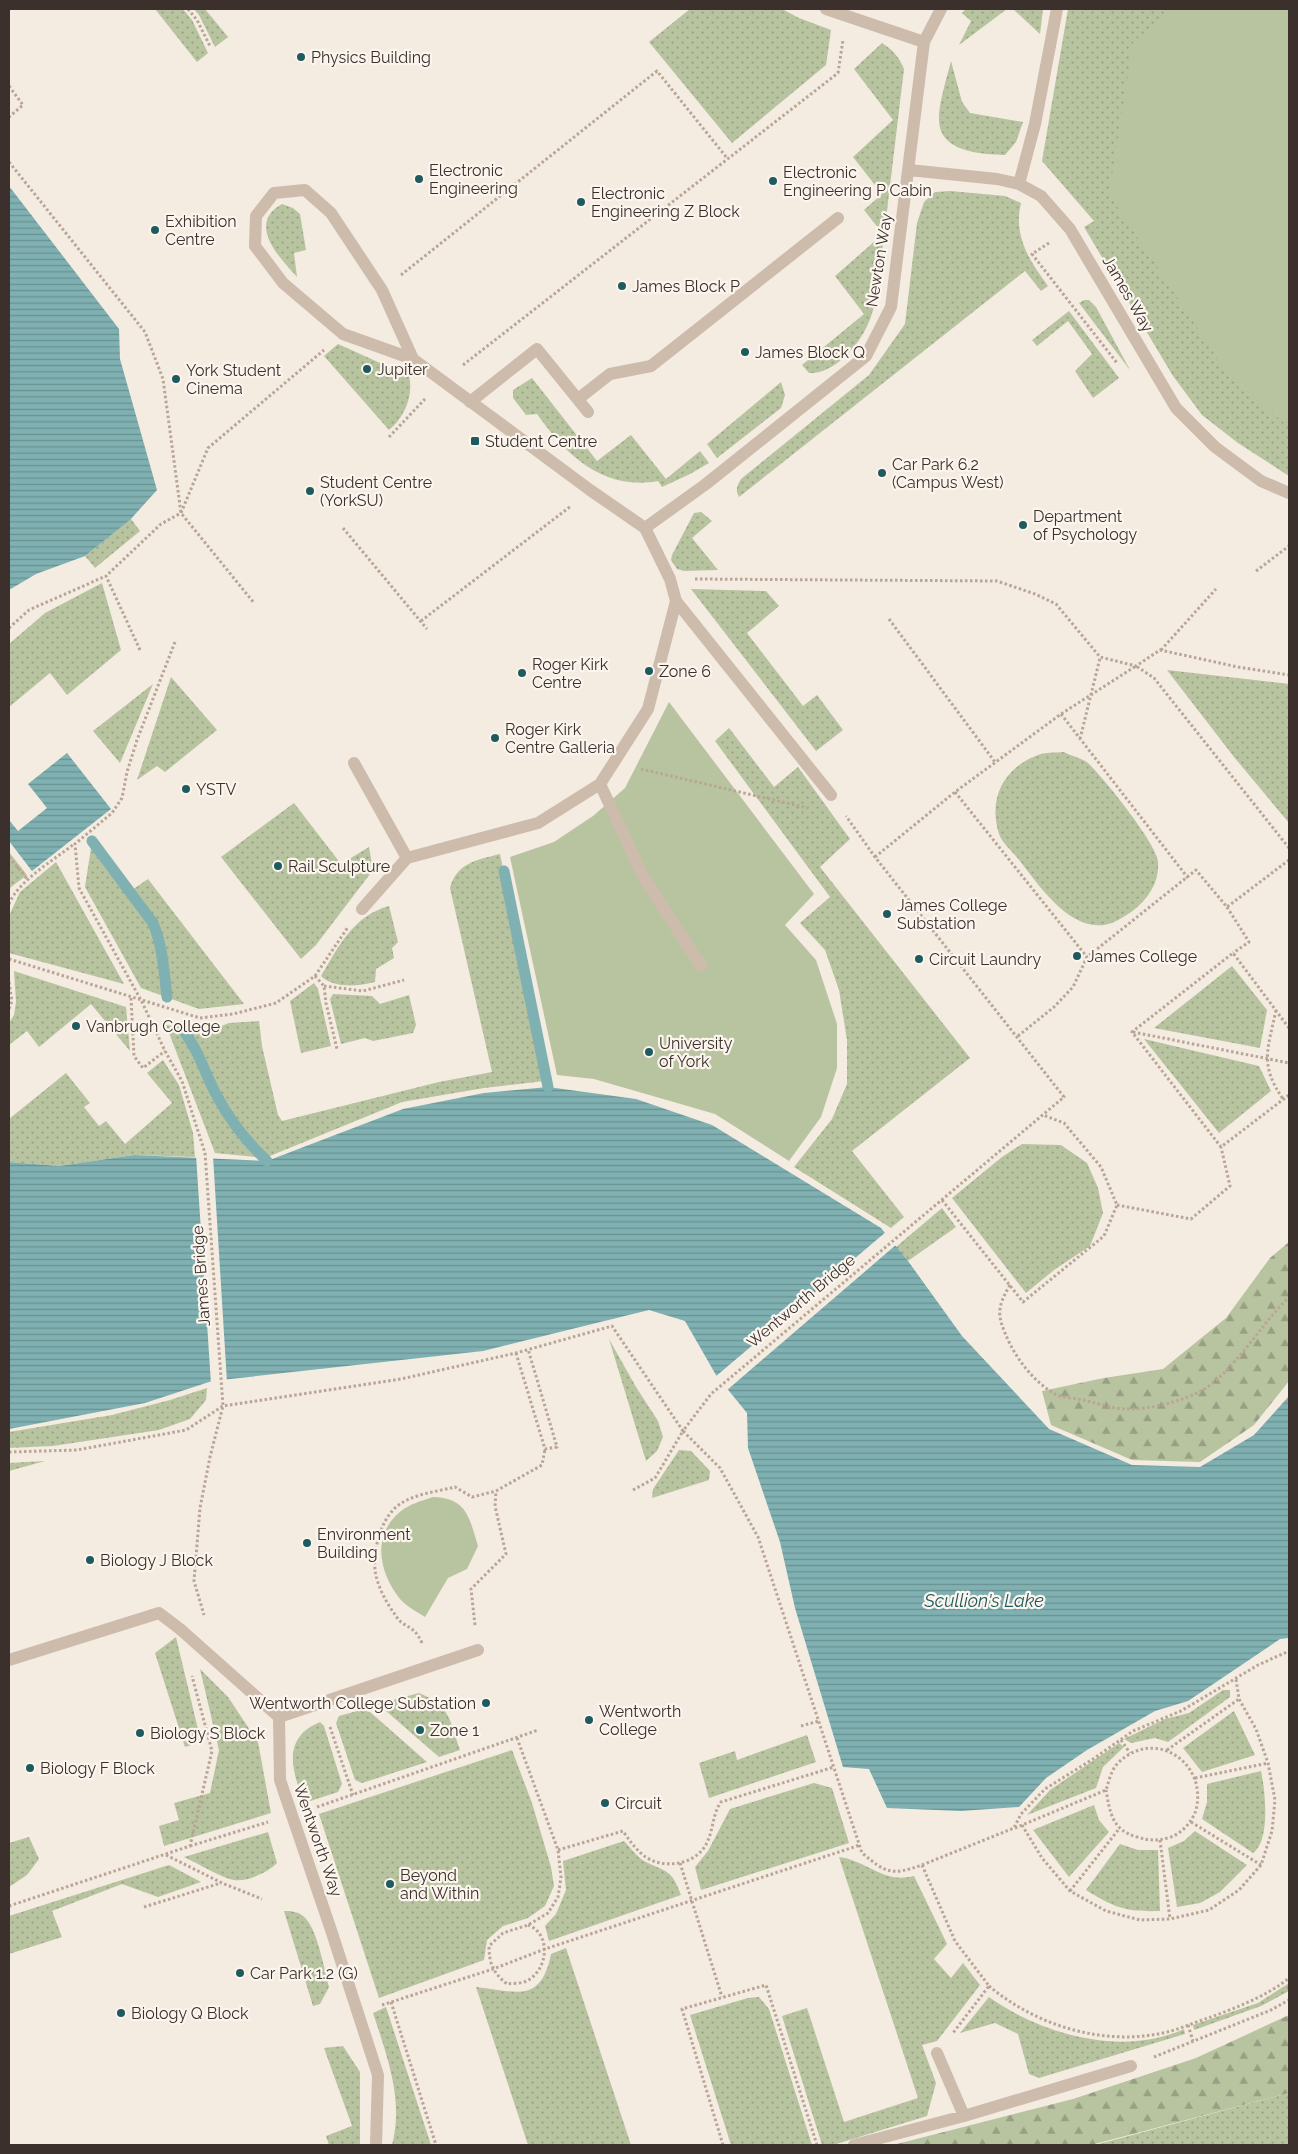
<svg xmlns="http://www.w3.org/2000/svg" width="1298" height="2154" viewBox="0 0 1298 2154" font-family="Raleway,sans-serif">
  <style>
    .grass { fill: url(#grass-dots) }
    .forest { fill: url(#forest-firs) }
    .green { fill: #b8c4a0 }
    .water { fill: url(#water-rules) }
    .pier { fill: #f4ebe1 }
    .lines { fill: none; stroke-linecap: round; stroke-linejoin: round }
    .stream { stroke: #7fb0b2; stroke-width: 11 }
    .path { stroke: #b9a596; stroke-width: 3; stroke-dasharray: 2.5 2.5; stroke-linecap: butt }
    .minor { stroke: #cdbbac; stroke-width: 12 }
    .poi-dot { fill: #1f5a5e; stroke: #fbf5ee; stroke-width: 2 }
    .labels { text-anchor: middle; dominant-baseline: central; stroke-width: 4.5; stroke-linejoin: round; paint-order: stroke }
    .poi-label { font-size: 16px; fill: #3b302b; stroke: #fbf5ee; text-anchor: start }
    .street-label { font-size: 16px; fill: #3b302b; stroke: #fbf5ee }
    .water-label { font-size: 18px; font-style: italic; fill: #1f5a5e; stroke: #fbf5ee }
  </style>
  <defs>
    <pattern id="grass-dots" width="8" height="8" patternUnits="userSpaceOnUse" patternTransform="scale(1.25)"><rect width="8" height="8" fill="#b8c4a0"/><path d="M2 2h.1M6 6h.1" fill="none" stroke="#97a083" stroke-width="1.8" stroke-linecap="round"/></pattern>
    <pattern id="forest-firs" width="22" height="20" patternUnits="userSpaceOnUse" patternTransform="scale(1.25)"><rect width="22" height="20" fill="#b8c4a0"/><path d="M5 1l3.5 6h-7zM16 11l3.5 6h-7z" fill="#97a083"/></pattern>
    <pattern id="water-rules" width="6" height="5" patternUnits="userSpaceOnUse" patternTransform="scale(1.25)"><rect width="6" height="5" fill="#7fb0b2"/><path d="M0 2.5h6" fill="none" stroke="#699091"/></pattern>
  </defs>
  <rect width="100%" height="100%" fill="#f4ebe1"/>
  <path class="grass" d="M 155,9 L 183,9 L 192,20 L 208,53 L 197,62 Z
    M 194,9 L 205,9 L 228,37 L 215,47 L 199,15 Z
    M 690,9 L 782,9 L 799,18 L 831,30 L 826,65 L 732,143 L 649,42 Z
    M 966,9 L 1007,9 L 959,45 L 971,21 L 962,13 Z
    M 1013,9 L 1043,9 L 1040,34 Z
    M 1068,9 L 1216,9 L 1289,390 L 1289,476 L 1238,443 L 1202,415 L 1173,376 L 1084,227 L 1094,221 L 1042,161 Z
    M 882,43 C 893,50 899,57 904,69 L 877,294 C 874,307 871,320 864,332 C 854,350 831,375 809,373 L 802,365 L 864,314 L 835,276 L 883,234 L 864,210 L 882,194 L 853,157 L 893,120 L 854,69 Z
    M 951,61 L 962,102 L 970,113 L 1023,122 L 1016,142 L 1005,155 C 980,154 938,152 939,118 C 939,103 947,77 951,61 Z
    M 950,191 L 1005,196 L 1021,203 C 1013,236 1029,260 1048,286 L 1041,291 L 1025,271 L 739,497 C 735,490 737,486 741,479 L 869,375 L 905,324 L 917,223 L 924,202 L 935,192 Z
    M 282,204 L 293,208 L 300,214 L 306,250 L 294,253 L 297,277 C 280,258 246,224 282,204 Z
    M 1084,300 L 1089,300 L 1096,307 L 1130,370 L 1079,303 Z
    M 1069,311 L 1119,378 L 1093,398 L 1075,371 L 1092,354 L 1068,321 L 1037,346 L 1032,340 Z
    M 338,344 L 409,376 C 414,395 404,418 389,430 L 324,356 Z
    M 532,378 L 597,461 L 631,435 L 666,479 L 700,451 L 709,463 L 690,474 L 662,487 L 658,481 C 603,491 566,455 537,414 L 526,415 L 513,398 L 513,390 Z
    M 781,382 L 785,395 L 781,408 L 717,458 L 707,444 Z
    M 701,512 L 712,521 L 692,538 L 718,570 L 684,571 L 677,569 L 671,560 L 672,555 L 694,513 Z
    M 131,519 L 140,531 L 95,568 L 85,556 Z
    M 102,583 L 121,650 L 67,695 L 50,673 L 9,707 L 9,644 L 45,613 Z
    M 691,589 L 766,591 L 779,606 L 747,633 L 803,706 L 817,695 L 843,730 L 816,751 Z
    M 1167,670 L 1289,684 L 1289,823 L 1234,757 Z
    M 171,677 L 217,730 L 165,772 L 157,766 L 137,780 Z
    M 153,684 L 120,763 L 93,731 Z
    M 729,728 L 774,787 L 798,767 L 850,839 L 820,867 L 970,1058 L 852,1151 L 904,1217 L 891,1228 L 794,1167 L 832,1119 L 847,1084 L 847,1040 L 839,990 L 825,950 L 800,923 L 830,897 L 715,741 Z
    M 1064,752 C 1071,756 1082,758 1088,763 C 1102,776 1158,845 1158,862 C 1160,890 1138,911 1114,922 C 1075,939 1040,887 1020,861 C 1014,853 1002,843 999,834 C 988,799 1003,768 1038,755 C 1045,752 1056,753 1064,752 Z
    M 294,803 L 341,864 L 369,847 L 373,870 L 316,945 L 301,959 L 221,857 Z
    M 92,841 L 132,890 L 148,879 L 244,1004 L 199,1009 L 141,988 L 85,887 Z
    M 9,852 L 27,875 L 11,887 L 9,892 Z
    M 500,854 L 544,1081 L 484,1088 L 402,1102 L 265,1158 L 215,1153 L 166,1025 L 212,1030 L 229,1023 L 259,1021 L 262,1046 L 278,1115 L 282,1121 L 439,1082 L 492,1072 L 450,888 C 457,863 476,860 500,854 Z
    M 56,862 L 124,984 L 9,953 L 9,916 L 20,892 Z
    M 389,906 L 398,942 L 392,948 L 394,958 L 376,969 L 375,982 C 359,986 334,989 321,976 C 339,946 353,916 389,906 Z
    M 1232,966 L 1267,1010 L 1260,1048 L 1154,1028 Z
    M 14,971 L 126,1007 L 130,1051 L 91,1004 L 39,1047 L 27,1031 L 9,1045 L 9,1023 L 14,1015 L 16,1002 Z
    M 314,983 L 318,989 L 331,1046 L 301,1053 L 290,1001 Z
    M 333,994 L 372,996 L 380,1004 L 409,995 L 416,1025 L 413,1033 L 373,1041 L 365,1038 L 341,1044 L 330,999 Z
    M 1144,1039 L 1259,1066 L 1271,1091 L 1219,1133 Z
    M 163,1060 L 179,1085 L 193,1133 L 195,1157 L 134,1155 L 59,1166 L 9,1162 L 9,1119 L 66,1073 L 90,1103 L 84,1107 L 99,1126 L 106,1121 L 125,1144 L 172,1103 L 147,1073 Z
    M 1022,1144 L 1061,1145 L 1087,1163 L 1098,1188 L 1103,1213 L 1090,1246 L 1054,1270 L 1026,1293 L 952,1198 L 1002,1157 Z
    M 942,1208 L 956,1227 L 908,1261 L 896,1247 Z
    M 609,1339 L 636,1387 L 658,1421 L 663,1437 L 657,1451 L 646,1461 Z
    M 207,1388 L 206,1400 L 190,1419 L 159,1430 L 53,1446 L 9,1448 L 9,1432 L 112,1415 L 170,1400 Z
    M 679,1450 L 691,1451 L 710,1471 L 709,1480 L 652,1498 L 653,1489 Z
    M 45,1461 L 9,1471 L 9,1463 Z
    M 176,1637 L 201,1742 L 185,1747 L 155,1653 Z
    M 200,1669 L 228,1697 L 258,1742 L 271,1813 L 164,1846 L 159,1826 L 179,1820 L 174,1803 L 210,1793 L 219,1750 Z
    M 1223,1690 L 1230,1690 L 1230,1697 L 1168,1742 L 1155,1738 L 1131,1743 L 1124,1739 L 1165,1719 L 1189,1713 Z
    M 419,1693 C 451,1706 450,1721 460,1750 L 439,1757 L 378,1704 Z
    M 361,1710 L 370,1712 L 427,1762 L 362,1783 L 355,1780 L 336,1723 L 339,1716 Z
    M 1234,1711 L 1255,1755 L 1202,1772 L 1183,1748 Z
    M 320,1722 L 324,1726 L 342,1784 L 338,1792 L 304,1803 C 293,1772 280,1739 320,1722 Z
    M 807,1735 L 816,1762 L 709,1798 L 699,1763 L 735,1751 L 737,1760 Z
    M 1119,1743 L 1124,1747 L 1103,1767 L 1096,1788 L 1027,1815 L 1050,1790 Z
    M 512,1750 L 532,1803 L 551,1867 L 554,1886 L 545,1906 L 528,1918 L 503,1926 L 487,1940 L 484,1960 L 379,1998 L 319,1814 Z
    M 1261,1771 C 1265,1790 1271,1840 1253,1853 L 1202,1819 L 1207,1802 L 1207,1784 Z
    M 814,1783 L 832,1788 L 849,1843 L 701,1890 L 695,1867 L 708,1851 L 730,1809 Z
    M 1094,1805 L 1099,1820 L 1109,1832 L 1069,1877 L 1033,1830 Z
    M 1195,1831 L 1247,1865 L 1220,1892 L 1200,1903 L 1177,1907 L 1168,1848 L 1184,1841 Z
    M 268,1832 L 277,1863 C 268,1872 248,1882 234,1880 C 222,1878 197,1863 184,1857 Z
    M 29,1837 L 39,1859 L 27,1875 L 9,1887 L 9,1843 Z
    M 624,1841 C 630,1847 637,1857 644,1861 C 667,1873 671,1868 681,1895 L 549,1941 L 545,1926 L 556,1914 L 566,1890 L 563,1861 Z
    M 1120,1844 L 1138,1850 L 1158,1850 L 1160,1911 C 1126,1912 1115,1908 1086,1890 Z
    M 839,1857 C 868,1861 883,1884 914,1876 L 947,1944 L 934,1959 L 951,1978 L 963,1963 L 980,1985 L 937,2041 L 922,2045 L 936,2083 L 927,2116 L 833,2145 L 822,2145 L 782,2016 L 807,2008 L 844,2122 L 918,2098 Z
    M 169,1865 L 201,1882 L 158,1897 L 122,1884 L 52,1911 L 62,1937 L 9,1954 L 9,1916 Z
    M 284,1911 C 290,1911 297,1911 303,1916 C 317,1926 324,1969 329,1987 L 320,2004 L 313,2006 Z
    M 566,1948 L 631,2145 L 528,2145 L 476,1987 C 515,1991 541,2005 551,1954 Z
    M 1289,1983 L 1289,1991 L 1261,2006 L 1194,2030 L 1193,2025 L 1258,2003 Z
    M 759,1997 L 769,2009 L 812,2145 L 731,2145 L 690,2015 L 748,1998 Z
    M 989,1997 C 1042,2035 1123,2057 1184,2029 L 1185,2034 L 1039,2078 L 1029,2074 L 1018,2034 L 995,2023 L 960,2033 Z
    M 386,2007 L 431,2145 L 392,2145 C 404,2100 387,2056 373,2013 Z
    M 343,2046 L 360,2072 L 360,2145 L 329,2145 L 326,2136 L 352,2126 L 324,2048 Z
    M 1289,2093 L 1289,2145 L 1095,2145 Z"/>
  <path class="forest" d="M 1289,1242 L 1289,1381 L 1254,1425 L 1200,1462 L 1132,1460 L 1051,1425 L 1042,1391 L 1104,1378 L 1163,1369 L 1226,1318 L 1270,1258 Z
    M 1289,2015 L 1289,2093 L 1091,2145 L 893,2145 L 1073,2099 L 1196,2058 Z"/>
  <path class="green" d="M 1174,9 L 1289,9 L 1289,427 L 1231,379 L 1109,194 L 1133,42 Z
    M 669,702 L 814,894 L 785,925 L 816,960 L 837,1024 L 837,1068 L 821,1117 L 789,1161 L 715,1114 L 594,1079 L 557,1075 L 510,857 L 554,842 L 593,816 L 625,788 Z
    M 433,1497 C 467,1498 469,1517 478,1546 L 467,1569 L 448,1578 L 425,1617 C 417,1612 406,1606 400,1599 C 379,1573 371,1535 401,1511 C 410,1504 421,1501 433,1497 Z"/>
  <path class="water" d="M 9,186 L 119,329 L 120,359 L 157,490 L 130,520 L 85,556 L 36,574 L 9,590 Z
    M 67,753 L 111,809 L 32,871 L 9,841 L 9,820 L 18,831 L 47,808 L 28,784 Z
    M 548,1087 L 636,1099 L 712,1125 L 881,1228 L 908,1261 L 962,1336 L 1049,1429 L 1132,1465 L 1200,1467 L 1254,1435 L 1289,1396 L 1289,1638 L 1280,1639 L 1188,1701 L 1155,1711 L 1087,1750 L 1046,1778 L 1019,1807 L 961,1811 L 887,1808 L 869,1769 L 843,1767 L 795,1608 L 780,1542 L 748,1448 L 747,1413 L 716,1375 L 685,1321 L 649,1310 L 483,1351 L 212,1381 L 145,1403 L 9,1429 L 9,1162 L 59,1166 L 134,1155 L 267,1161 L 403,1109 L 484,1093 Z"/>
  <path class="pier" d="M 196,1155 L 213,1156 L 227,1382 L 211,1384 Z
    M 887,1231 L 897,1244 L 726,1391 L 715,1377 Z"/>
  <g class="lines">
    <path class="stream" d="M 92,841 L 153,923 C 163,947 164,972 167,997
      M 504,871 L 548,1087
      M 181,1027 C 199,1050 204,1072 217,1096 C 230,1121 247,1142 267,1161"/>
    <path class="path" d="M 188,9 L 197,20 L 210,46
      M 9,86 L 23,105 L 9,117
      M 9,162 L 145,332 L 163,379 L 181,513 L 254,603
      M 1049,243 L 1032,254 L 1117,363
      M 401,275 L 657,71 L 727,158
      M 463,365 L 838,73 L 843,40
      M 389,437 L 425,399
      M 343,528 L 427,629
      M 1256,571 L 1289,546
      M 695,579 L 997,581 L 1035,594 L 1056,604 L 1100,657 L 1136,666 L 1160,650 L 1238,667 L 1289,675
      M 889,619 L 995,762
      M 421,621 L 571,506
      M 9,628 L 29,610 L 106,576
      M 175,642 L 137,740 L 127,772 L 122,798 L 112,813 L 75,844 L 79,888 L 142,1002 L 165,1051 L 182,1081 L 205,1153 L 223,1406 L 210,1457 L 200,1508 L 194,1581 L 204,1615
      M 140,650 L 106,576 L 161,524 L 181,513 L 208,448 L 324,350
      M 1161,650 L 1216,589
      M 1061,714 L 1188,878
      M 1080,739 L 1100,658
      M 641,769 L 808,808
      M 955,792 L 1087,957
      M 9,857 L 28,880
      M 875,857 L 955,792 L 1061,714 L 1136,666 L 1154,678 L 1289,848
      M 9,904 C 18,881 54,860 74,844
      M 1227,907 L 1249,942 L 1233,953
      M 9,959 L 200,1018 L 233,1014 L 276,1003 L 315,976 L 348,927
      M 315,976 L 324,986 L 326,1003 L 337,1049
      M 9,982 L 12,1001 L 9,1009
      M 324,986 L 363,991 L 404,980
      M 131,998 L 134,1056 L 143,1068 L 165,1051
      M 1276,1010 C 1268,1049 1259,1064 1283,1099
      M 1289,1028 L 1233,953 L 1132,1032 L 1221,1147 L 1289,1095
      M 1133,1032 L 1289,1063
      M 1018,1036 L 1054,1007 L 1073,987 L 1087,957 L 1196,870 L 1227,907 L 1289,860
      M 942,1200 L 1023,1302 L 1104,1236 L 1117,1205 L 1101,1167 L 1064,1123 L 1043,1115
      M 1117,1205 L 1191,1219 L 1230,1186 L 1221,1147
      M 1010,1285 C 996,1309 997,1316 1009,1342 C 1018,1361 1034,1381 1053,1393 C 1061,1398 1074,1398 1083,1400 C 1097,1403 1113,1409 1127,1409 C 1152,1409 1179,1402 1201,1391 C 1233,1373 1262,1323 1289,1297
      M 516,1353 L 545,1449 L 557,1447 L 528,1349
      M 9,1452 L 77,1450 L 186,1430 L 223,1406 L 401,1379 L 516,1353 L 612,1326 L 683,1431 L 711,1394 L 1064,1097 L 875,857 L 846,816
      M 633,1490 L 655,1478 L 683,1431 L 720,1468 L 758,1537 L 862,1853 C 886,1873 891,1876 922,1865 L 955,1941 L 989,1986 L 953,2033
      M 475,1625 L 471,1589 L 506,1554 L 495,1506 L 496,1491
      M 422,1643 C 413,1623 404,1629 396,1616 C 387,1604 377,1586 375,1570 C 373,1551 380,1523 394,1509 C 409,1494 436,1492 455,1487 L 472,1497 L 496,1491 L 542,1465 L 545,1449
      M 801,1726 L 819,1721
      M 330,1727 L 353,1795
      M 517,1738 L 558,1850 L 561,1877 L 558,1897 L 548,1913 L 528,1925 L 503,1933 L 489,1946 C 489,1963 493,1973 507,1984 C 514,1983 524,1984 530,1979 C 549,1966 550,1933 528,1925
      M 1121,1740 L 1130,1753
      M 1167,1750 L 1239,1699
      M 1195,1778 L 1268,1763
      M 317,1807 L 538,1730
      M 1191,1822 L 1261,1865
      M 1022,1825 L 1042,1858 L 1070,1891 L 1106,1911 L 1140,1920 L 1170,1919 L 1209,1910 L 1239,1890 L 1261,1865 L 1272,1831 L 1275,1800 L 1268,1763 L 1256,1729 L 1239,1699 L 1236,1679
      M 1015,1828 L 1106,1790 C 1109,1781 1111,1770 1118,1763 C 1154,1727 1208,1762 1196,1810 C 1192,1822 1182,1833 1171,1837 C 1158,1841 1150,1841 1137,1837 C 1112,1830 1110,1813 1106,1790
      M 1160,1840 L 1170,1919
      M 190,1846 L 268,1822
      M 558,1850 L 623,1831 C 629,1840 635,1848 643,1855 C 660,1869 690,1866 703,1849 C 714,1835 711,1816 721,1802 L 834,1767
      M 166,1855 L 222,1883 L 262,1899
      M 680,1863 L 722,1997
      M 922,1865 L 1014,1828 L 1021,1814 L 1045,1789 L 1093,1759 L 1133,1731 L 1181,1711 L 1258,1665 L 1289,1651
      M 1070,1891 L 1119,1829
      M 9,1906 L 190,1846 L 212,1751 L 192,1676
      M 144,1907 L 221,1883
      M 989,1986 C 1038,2027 1108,2048 1171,2031 C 1185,2027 1198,2021 1211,2017 C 1238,2007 1267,1996 1289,1978
      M 391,2002 L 436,2145
      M 382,2005 L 493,1969 L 545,1949 L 860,1845
      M 1188,2025 L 1193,2041
      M 1154,2057 L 1271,2010 L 1289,2000
      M 723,2145 L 682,2009 L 766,1985 L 817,2145"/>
    <path class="minor" d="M 826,9 L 924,42
      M 909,170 L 997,179 L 1019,184 L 1041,196 L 1070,229 L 1176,408 L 1215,447 L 1261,481 L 1289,493
      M 1019,184 L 1035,124 L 1057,9
      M 578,399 L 610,374 L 651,366 L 838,218
      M 470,402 L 537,349 L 588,412
      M 645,528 L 706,484 L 866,356 L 891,307 L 924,42 L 941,9
      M 676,601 L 831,795
      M 354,763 L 407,858
      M 600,784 L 644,878 L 701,966
      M 362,909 L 407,858 L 538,823 L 600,784 L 648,709 L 676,601 L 670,579 L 645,528 L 590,490 L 413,359 L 343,334 L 283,283 L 255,246 L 256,216 L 274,193 L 305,190 L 331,213 L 382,290 L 413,359
      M 9,1660 L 159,1613 L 180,1629 L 279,1717
      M 937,2053 L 964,2116
      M 376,2145 L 378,2075 L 331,1930 L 280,1780 L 279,1717 L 478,1650
      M 854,2145 L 964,2116 L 1131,2066"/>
  </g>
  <g class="poi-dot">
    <circle cx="301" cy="57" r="5"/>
    <circle cx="419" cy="179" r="5"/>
    <circle cx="773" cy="181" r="5"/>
    <circle cx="581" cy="202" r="5"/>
    <circle cx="155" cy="230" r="5"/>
    <circle cx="622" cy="286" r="5"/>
    <circle cx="745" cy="352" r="5"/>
    <circle cx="367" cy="369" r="5"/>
    <circle cx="176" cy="379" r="5"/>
    <rect x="470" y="436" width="10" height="10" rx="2.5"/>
    <circle cx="882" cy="473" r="5"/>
    <circle cx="310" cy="491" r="5"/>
    <circle cx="1023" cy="525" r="5"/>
    <circle cx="649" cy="671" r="5"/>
    <circle cx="522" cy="673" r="5"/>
    <circle cx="495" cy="738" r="5"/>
    <circle cx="186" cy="789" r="5"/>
    <circle cx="278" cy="866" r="5"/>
    <circle cx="887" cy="914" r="5"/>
    <circle cx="1077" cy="956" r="5"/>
    <circle cx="919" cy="959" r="5"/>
    <circle cx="76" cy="1026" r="5"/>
    <circle cx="649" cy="1052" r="5"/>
    <circle cx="307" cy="1543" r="5"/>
    <circle cx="90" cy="1560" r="5"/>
    <circle cx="486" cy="1703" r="5"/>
    <circle cx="589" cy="1720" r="5"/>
    <circle cx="420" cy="1730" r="5"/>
    <circle cx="140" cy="1733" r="5"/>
    <circle cx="30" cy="1768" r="5"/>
    <circle cx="605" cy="1803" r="5"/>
    <circle cx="390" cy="1884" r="5"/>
    <circle cx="240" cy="1973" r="5"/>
    <circle cx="121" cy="2013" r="5"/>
  </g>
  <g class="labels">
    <g class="poi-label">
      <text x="311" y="57">Physics Building</text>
      <text x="429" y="170">Electronic<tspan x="429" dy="18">Engineering</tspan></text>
      <text x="783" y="172">Electronic<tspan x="783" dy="18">Engineering P Cabin</tspan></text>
      <text x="591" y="193">Electronic<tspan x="591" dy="18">Engineering Z Block</tspan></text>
      <text x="165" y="221">Exhibition<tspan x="165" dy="18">Centre</tspan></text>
      <text x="632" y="286">James Block P</text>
      <text x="755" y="352">James Block Q</text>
      <text x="377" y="369">Jupiter</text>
      <text x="186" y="370">York Student<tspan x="186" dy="18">Cinema</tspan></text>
      <text x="485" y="441">Student Centre</text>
      <text x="892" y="464">Car Park 6.2<tspan x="892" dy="18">(Campus West)</tspan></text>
      <text x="320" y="482">Student Centre<tspan x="320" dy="18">(YorkSU)</tspan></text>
      <text x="1033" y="516">Department<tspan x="1033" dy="18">of Psychology</tspan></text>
      <text x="532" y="664">Roger Kirk<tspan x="532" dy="18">Centre</tspan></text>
      <text x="659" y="671">Zone 6</text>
      <text x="505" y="729">Roger Kirk<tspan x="505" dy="18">Centre Galleria</tspan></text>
      <text x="196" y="789">YSTV</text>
      <text x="288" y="866">Rail Sculpture</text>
      <text x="897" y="905">James College<tspan x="897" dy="18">Substation</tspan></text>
      <text x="1087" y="956">James College</text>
      <text x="929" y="959">Circuit Laundry</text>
      <text x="86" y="1026">Vanbrugh College</text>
      <text x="659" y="1043">University<tspan x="659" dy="18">of York</tspan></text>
      <text x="317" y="1534">Environment<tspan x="317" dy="18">Building</tspan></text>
      <text x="100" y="1560">Biology J Block</text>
      <text x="476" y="1703" text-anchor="end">Wentworth College Substation</text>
      <text x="599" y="1711">Wentworth<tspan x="599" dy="18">College</tspan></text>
      <text x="430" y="1730">Zone 1</text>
      <text x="150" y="1733">Biology S Block</text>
      <text x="40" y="1768">Biology F Block</text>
      <text x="615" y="1803">Circuit</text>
      <text x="400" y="1875">Beyond<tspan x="400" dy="18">and Within</tspan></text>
      <text x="250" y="1973">Car Park 1.2 (G)</text>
      <text x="131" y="2013">Biology Q Block</text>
    </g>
    <g class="street-label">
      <text transform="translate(879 260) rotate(-81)">Newton Way</text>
      <text transform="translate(1128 294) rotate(60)">James Way</text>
      <text transform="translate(201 1276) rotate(-94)">James Bridge</text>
      <text transform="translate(801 1301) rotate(-40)">Wentworth Bridge</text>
      <text transform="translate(318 1840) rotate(71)">Wentworth Way</text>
    </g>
    <g class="water-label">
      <text x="984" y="1600">Scullion's Lake</text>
    </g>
  </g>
  <rect width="1298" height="2154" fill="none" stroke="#3b302b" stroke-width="20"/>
</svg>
